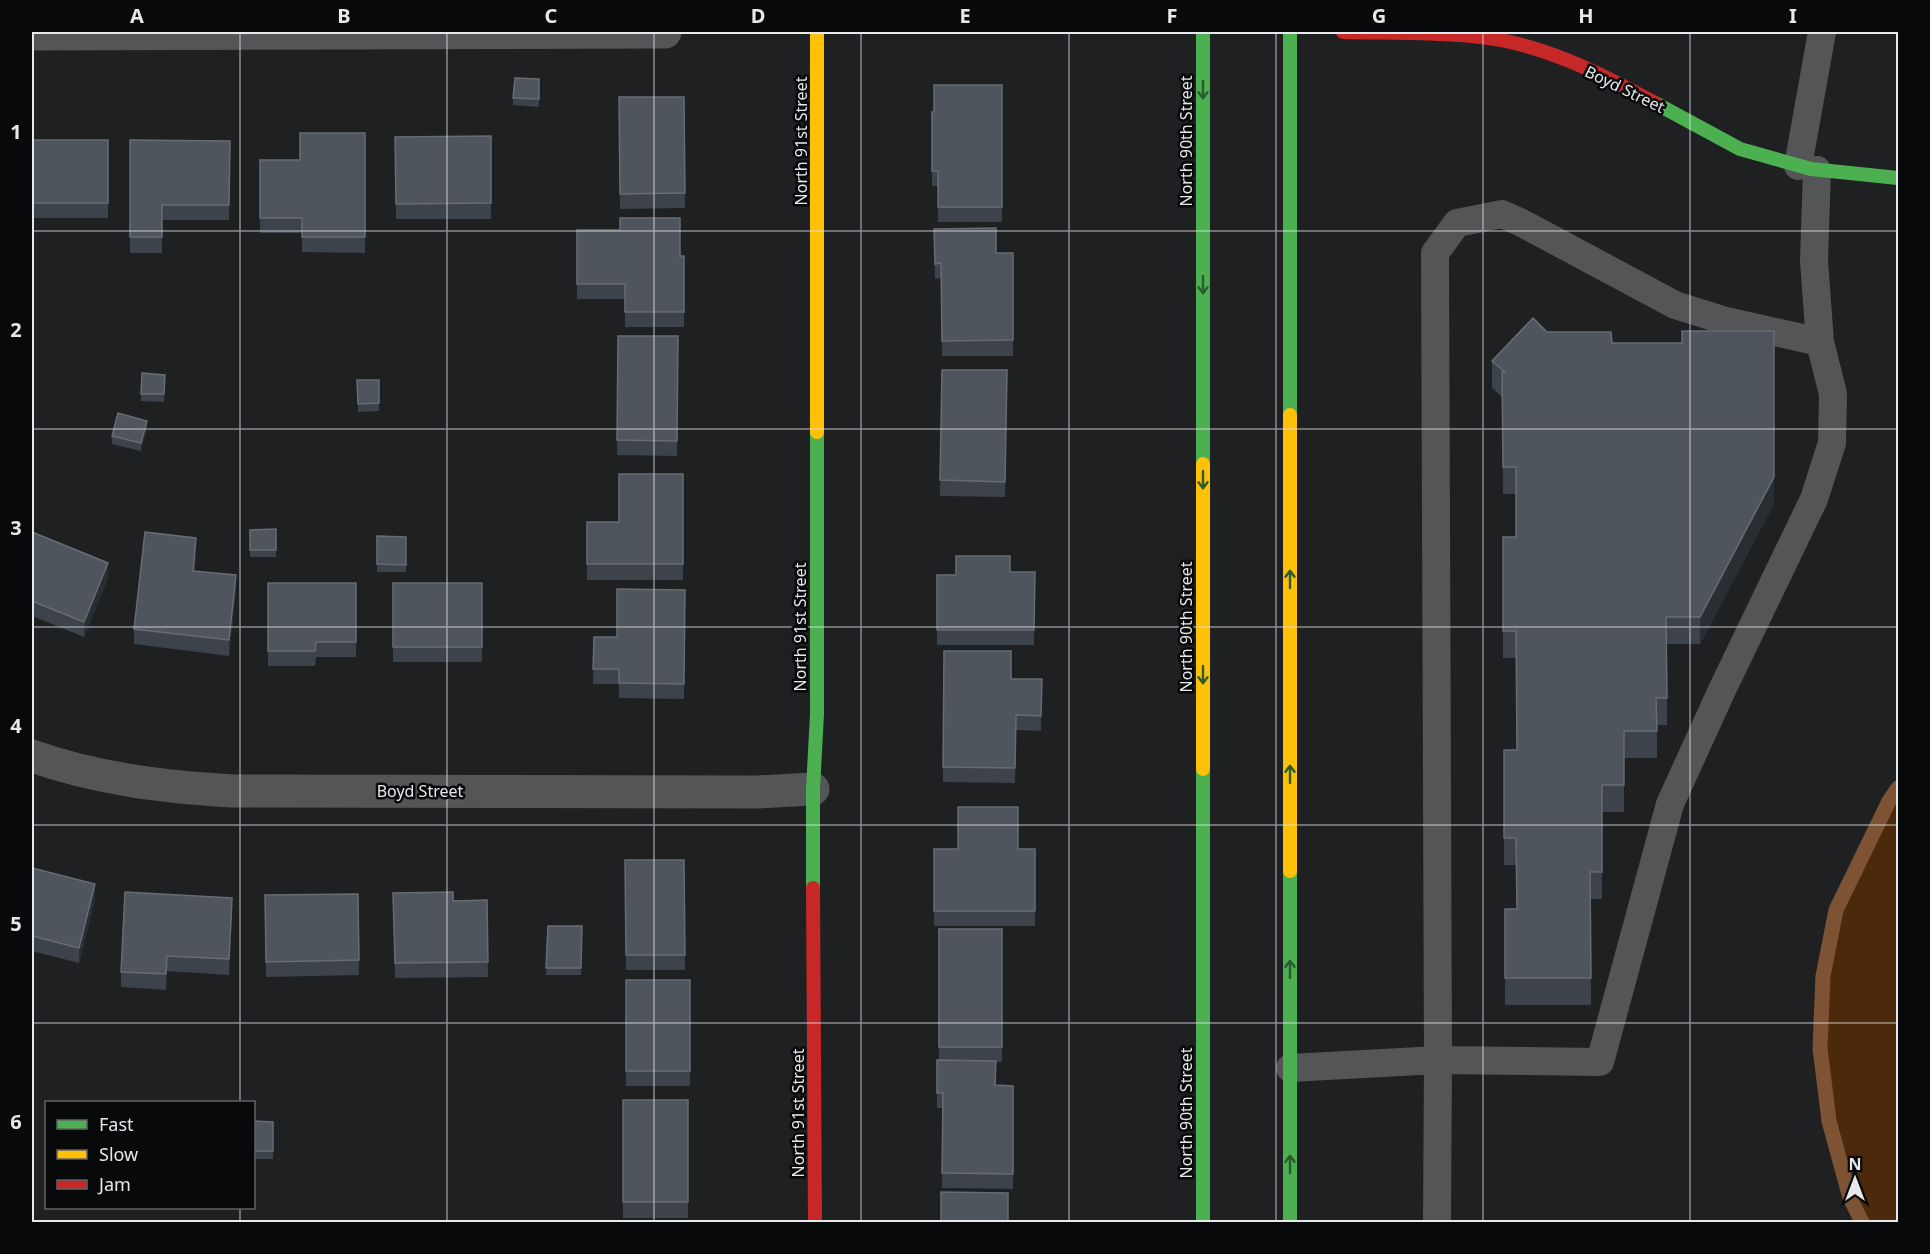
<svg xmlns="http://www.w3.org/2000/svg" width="1930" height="1254" viewBox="0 0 1930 1254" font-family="'Noto Sans',sans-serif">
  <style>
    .green { fill: #4d290c }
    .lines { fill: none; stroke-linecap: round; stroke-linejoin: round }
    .stream { stroke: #7e5334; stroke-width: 15 }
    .lane { stroke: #535557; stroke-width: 28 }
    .street { stroke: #535557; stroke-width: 33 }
    .fast { stroke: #4caf50; stroke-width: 14 }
    .slow { stroke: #ffc107; stroke-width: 14 }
    .jam { stroke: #c62828; stroke-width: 14 }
    .wall { fill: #3d434b }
    .shaded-wall { fill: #292e33 }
    .building { fill: #4f555c; stroke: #676c73; stroke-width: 1.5 }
    .oneway { stroke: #2a5c2e }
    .grid { fill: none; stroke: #e6e8ec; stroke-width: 1.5; stroke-opacity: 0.55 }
    .labels { text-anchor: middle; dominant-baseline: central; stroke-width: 5; stroke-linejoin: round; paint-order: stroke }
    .street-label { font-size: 16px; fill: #e6e8ec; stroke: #08090b }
    .neatline { fill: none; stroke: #e6e8ec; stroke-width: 2 }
    .grid-label { font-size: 20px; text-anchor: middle; font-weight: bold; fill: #e6e8ec }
  </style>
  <rect width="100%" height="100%" fill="#1e2022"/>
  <path class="green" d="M 1898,788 L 1898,1222 L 1862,1222 L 1850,1198 L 1829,1121 L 1820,1048 L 1823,976 L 1836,910 L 1889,801 Z"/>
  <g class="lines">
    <path class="stream" d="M 1862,1222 L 1850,1198 L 1829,1121 L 1820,1048 L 1823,976 L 1836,910 L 1889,801 L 1898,788"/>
    <path class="lane" d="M 1798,166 L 1822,32
      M 1290,1068 L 1438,1060 L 1435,253 L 1457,223 L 1502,214 L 1522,223 L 1675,305 L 1726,321 L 1820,342 L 1814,261 L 1817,170
      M 1437,1222 L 1438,1060 L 1600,1062 L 1670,804 L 1722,690 L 1814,499 L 1832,443 L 1833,394 L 1820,342"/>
    <path class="street" d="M 32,34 L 665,32
      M 32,756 C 97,779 165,787 233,791 L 757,792 L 813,789"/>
    <path class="fast" d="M 1203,32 L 1203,464
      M 1290,32 L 1290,415
      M 1655,103 L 1740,149 L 1811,169 L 1898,178
      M 1203,769 L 1203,1222
      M 1290,871 L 1290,1222
      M 813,888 L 813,789 L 817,714 L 817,432"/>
    <path class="slow" d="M 817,32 L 817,432
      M 1290,415 L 1290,871
      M 1203,464 L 1203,769"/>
    <path class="jam" d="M 1343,32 C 1386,33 1429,32 1471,36 C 1537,41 1598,72 1655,103
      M 813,888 L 815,1222"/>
  </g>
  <path class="wall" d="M 539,79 L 539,107 L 513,105 L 513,98 Z
    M 1002,85 L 1002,222 L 938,222 L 938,186 L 932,186 L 932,112 L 934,112 Z
    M 619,97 L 684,97 L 685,208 L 620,209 Z
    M 365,133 L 365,253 L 302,252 L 302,233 L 260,233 L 260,160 L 300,160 Z
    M 491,136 L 491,219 L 396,219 L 395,137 Z
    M 32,140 L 108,140 L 108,218 L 32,218 Z
    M 130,140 L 230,141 L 229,220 L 162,220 L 162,253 L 130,253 Z
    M 934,229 L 996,253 L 1013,253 L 1013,356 L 942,356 L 941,278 L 935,279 Z
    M 577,230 L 680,256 L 684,256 L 684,327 L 625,327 L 625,299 L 577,299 Z
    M 1682,331 L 1774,504 L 1700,644 L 1667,644 L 1667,725 L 1657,725 L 1657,758 L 1624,758 L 1624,812 L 1602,812 L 1602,899 L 1591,899 L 1591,1005 L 1505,1005 L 1505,909 L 1517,909 L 1516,865 L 1504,865 L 1504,750 L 1517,750 L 1516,658 L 1503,658 L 1503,537 L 1516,537 L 1516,494 L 1503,494 L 1502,397 L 1492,388 L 1492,361 L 1547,332 L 1612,343 L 1682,343 Z
    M 618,336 L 678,336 L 677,456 L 617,455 Z
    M 942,370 L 1007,370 L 1005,497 L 940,496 Z
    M 357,380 L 379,380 L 379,411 L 358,412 Z
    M 165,382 L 164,402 L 141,401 L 141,394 Z
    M 147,429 L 141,451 L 112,444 L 112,436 Z
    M 683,474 L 683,580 L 587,580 L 587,522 L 619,522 Z
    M 276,529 L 276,557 L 250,557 L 250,530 Z
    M 32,532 L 108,578 L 84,637 L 32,616 Z
    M 406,537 L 406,572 L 377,572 L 377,564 Z
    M 196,553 L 195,571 L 236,591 L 229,656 L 134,644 L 134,629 Z
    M 1010,572 L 1035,572 L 1034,645 L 937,645 L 937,575 Z
    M 268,583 L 356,583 L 356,657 L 316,657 L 315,666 L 268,666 Z
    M 393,583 L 482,583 L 482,662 L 393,662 Z
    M 685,590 L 684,699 L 619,698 L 619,684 L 593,684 L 594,637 L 617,637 Z
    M 944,651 L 1011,679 L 1042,679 L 1041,731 L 1016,730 L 1015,783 L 943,782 Z
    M 934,849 L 1035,849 L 1035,926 L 934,926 Z
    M 625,860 L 684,860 L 685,970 L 626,970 Z
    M 32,868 L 95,899 L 79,963 L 32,951 Z
    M 393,893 L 453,901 L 487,900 L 488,977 L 395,978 Z
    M 358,894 L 359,975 L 266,977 L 265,895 Z
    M 232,913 L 229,975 L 167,971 L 166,990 L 121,987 L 121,972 Z
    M 548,926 L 582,926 L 581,975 L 546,975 Z
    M 939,929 L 1002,929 L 1002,1062 L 996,1062 L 996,1085 L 1013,1086 L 1013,1189 L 942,1188 L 943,1108 L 937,1108 L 937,1060 L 939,1060 Z
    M 626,980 L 690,980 L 690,1086 L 626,1086 Z
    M 623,1100 L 688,1100 L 688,1218 L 623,1218 Z
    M 254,1121 L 273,1122 L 273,1159 L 254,1159 Z"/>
  <path class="shaded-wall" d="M 147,421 L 147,429 L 141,451 L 141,443 Z
    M 1774,477 L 1774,504 L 1700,644 L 1700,617 Z
    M 196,538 L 196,553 L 193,586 L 193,571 Z
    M 108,563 L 108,578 L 84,637 L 84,622 Z
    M 236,575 L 236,591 L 229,656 L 229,640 Z
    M 95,884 L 95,899 L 79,963 L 79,948 Z
    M 232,898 L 232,913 L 229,975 L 229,959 Z
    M 167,956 L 167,971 L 166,990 L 166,974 Z"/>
  <path class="building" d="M 515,78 L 539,79 L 539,99 L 513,98 Z
    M 934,85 L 1002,85 L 1002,207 L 938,207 L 938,171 L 932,171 L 932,112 L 934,112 Z
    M 619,97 L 684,97 L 685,193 L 620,194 Z
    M 300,133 L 365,133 L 365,237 L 302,237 L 302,218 L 260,218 L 260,160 L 300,160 Z
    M 491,136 L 491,203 L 396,204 L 395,137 Z
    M 32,140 L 108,140 L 108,203 L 32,203 Z
    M 130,140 L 230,141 L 229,205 L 162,205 L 162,237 L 130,237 Z
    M 620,218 L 680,218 L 680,256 L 684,256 L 684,312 L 625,312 L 625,284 L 577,284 L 577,230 L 620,230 Z
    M 996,228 L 996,253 L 1013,253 L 1013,340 L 942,341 L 941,263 L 935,264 L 934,229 Z
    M 1533,318 L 1547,332 L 1611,332 L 1612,343 L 1682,343 L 1682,331 L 1774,331 L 1774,477 L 1700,617 L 1666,617 L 1667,698 L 1656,698 L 1657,731 L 1624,731 L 1624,785 L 1602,785 L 1602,872 L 1590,872 L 1591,978 L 1505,978 L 1505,909 L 1517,909 L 1516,838 L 1504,838 L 1504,750 L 1517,750 L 1516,631 L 1503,631 L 1503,537 L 1516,537 L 1516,467 L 1503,467 L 1502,372 L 1505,372 L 1492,361 Z
    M 618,336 L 678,336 L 677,441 L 617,440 Z
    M 942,370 L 1007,370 L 1005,482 L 940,480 Z
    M 142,373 L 165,375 L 164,394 L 141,394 Z
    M 357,380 L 379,380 L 379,403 L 358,404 Z
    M 118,413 L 147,421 L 141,443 L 112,436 Z
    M 619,474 L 683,474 L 683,564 L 587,564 L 587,522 L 619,522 Z
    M 276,529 L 276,550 L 250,550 L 250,530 Z
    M 32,532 L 108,563 L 84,622 L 32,601 Z
    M 145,532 L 196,538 L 193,571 L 236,575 L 229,640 L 134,629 Z
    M 377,536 L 406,537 L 406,565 L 377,564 Z
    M 956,556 L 1010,556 L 1010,572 L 1035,572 L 1034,630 L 937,630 L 937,575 L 956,575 Z
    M 268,583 L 356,583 L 356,642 L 316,642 L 315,651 L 268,651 Z
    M 393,583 L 482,583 L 482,647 L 393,647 Z
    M 617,589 L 685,590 L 684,684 L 619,683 L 619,669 L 593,669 L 594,637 L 617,637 Z
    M 944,651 L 1011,651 L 1011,679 L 1042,679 L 1041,716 L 1016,715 L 1015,768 L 943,767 Z
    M 958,807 L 1018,807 L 1018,849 L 1035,849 L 1035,911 L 934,911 L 934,849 L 958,849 Z
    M 625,860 L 684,860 L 685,955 L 626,955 Z
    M 32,868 L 95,884 L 79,948 L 32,936 Z
    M 125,892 L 232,898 L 229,959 L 167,956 L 166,974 L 121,972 Z
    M 453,892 L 453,901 L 487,900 L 488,962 L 395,963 L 393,893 Z
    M 358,894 L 359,960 L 266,962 L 265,895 Z
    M 548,926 L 582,926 L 581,968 L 546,968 Z
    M 939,929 L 1002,929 L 1002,1047 L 939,1047 Z
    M 626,980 L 690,980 L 690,1071 L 626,1071 Z
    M 937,1060 L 996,1061 L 995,1085 L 1013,1086 L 1013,1174 L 942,1173 L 943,1093 L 937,1093 Z
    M 623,1100 L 688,1100 L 688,1202 L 623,1202 Z
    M 254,1121 L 273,1122 L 273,1151 L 254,1151 Z
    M 941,1192 L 1008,1193 L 1008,1222 L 941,1222 Z"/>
  <defs><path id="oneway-shaft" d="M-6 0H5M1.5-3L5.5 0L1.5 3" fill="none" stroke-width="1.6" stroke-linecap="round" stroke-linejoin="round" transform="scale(1.5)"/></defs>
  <g class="oneway">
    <use href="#oneway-shaft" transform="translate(1203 90) rotate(90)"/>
    <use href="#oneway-shaft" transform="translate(1203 285) rotate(90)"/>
    <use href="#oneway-shaft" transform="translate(1203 480) rotate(90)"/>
    <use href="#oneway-shaft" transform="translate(1290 579) rotate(-90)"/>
    <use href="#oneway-shaft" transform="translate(1203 675) rotate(90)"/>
    <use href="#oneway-shaft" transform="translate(1290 774) rotate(-90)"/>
    <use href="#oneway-shaft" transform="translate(1290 969) rotate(-90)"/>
    <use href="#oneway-shaft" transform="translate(1290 1164) rotate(-90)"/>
  </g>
  <path class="grid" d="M 240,32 L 240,1102M 447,32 L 447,1222M 654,32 L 654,1222M 861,32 L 861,1222M 1069,32 L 1069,1222M 1276,32 L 1276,1222M 1483,32 L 1483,1222M 1690,32 L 1690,1222M 32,231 L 1898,231M 32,429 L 1898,429M 32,627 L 1898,627M 32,825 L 1898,825M 32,1023 L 1898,1023M 240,1208 L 240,1222"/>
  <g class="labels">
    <g class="street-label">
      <text transform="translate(1625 89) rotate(26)">Boyd Street</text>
      <text transform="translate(801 141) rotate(-90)">North 91st Street</text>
      <text transform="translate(1186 141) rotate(-90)">North 90th Street</text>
      <text transform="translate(800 627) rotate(-90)">North 91st Street</text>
      <text transform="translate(1186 627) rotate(-90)">North 90th Street</text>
      <text x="420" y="791">Boyd Street</text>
      <text transform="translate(798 1113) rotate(-90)">North 91st Street</text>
      <text transform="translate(1186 1113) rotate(-90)">North 90th Street</text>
    </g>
  </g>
  <rect width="1930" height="1254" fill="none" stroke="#08090b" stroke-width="66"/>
  <rect x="45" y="1101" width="210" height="108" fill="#08090b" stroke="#616265" stroke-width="1.5"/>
  <rect x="57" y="1120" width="30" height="9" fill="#4caf50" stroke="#616265" stroke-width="1.5"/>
  <text x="99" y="1131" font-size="18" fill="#e6e8ec">Fast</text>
  <rect x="57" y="1150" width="30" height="9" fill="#ffc107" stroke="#616265" stroke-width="1.5"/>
  <text x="99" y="1161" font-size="18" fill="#e6e8ec">Slow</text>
  <rect x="57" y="1180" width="30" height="9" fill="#c62828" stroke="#616265" stroke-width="1.5"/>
  <text x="99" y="1191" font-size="18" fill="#e6e8ec">Jam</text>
  <g transform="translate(1855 1179)" stroke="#08090b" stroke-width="4.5" paint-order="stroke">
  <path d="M0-4.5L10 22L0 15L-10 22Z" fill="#e6e8ec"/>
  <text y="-9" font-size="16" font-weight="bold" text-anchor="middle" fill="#e6e8ec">N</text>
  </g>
  <rect x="33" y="33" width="1864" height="1188" class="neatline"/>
  <g class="grid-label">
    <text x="137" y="23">A</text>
    <text x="344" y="23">B</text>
    <text x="551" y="23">C</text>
    <text x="758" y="23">D</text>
    <text x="965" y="23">E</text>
    <text x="1172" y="23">F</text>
    <text x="1379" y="23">G</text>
    <text x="1586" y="23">H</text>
    <text x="1793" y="23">I</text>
    <text x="16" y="139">1</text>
    <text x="16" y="337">2</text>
    <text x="16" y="535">3</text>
    <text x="16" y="733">4</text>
    <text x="16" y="931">5</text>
    <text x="16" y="1129">6</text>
  </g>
</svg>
